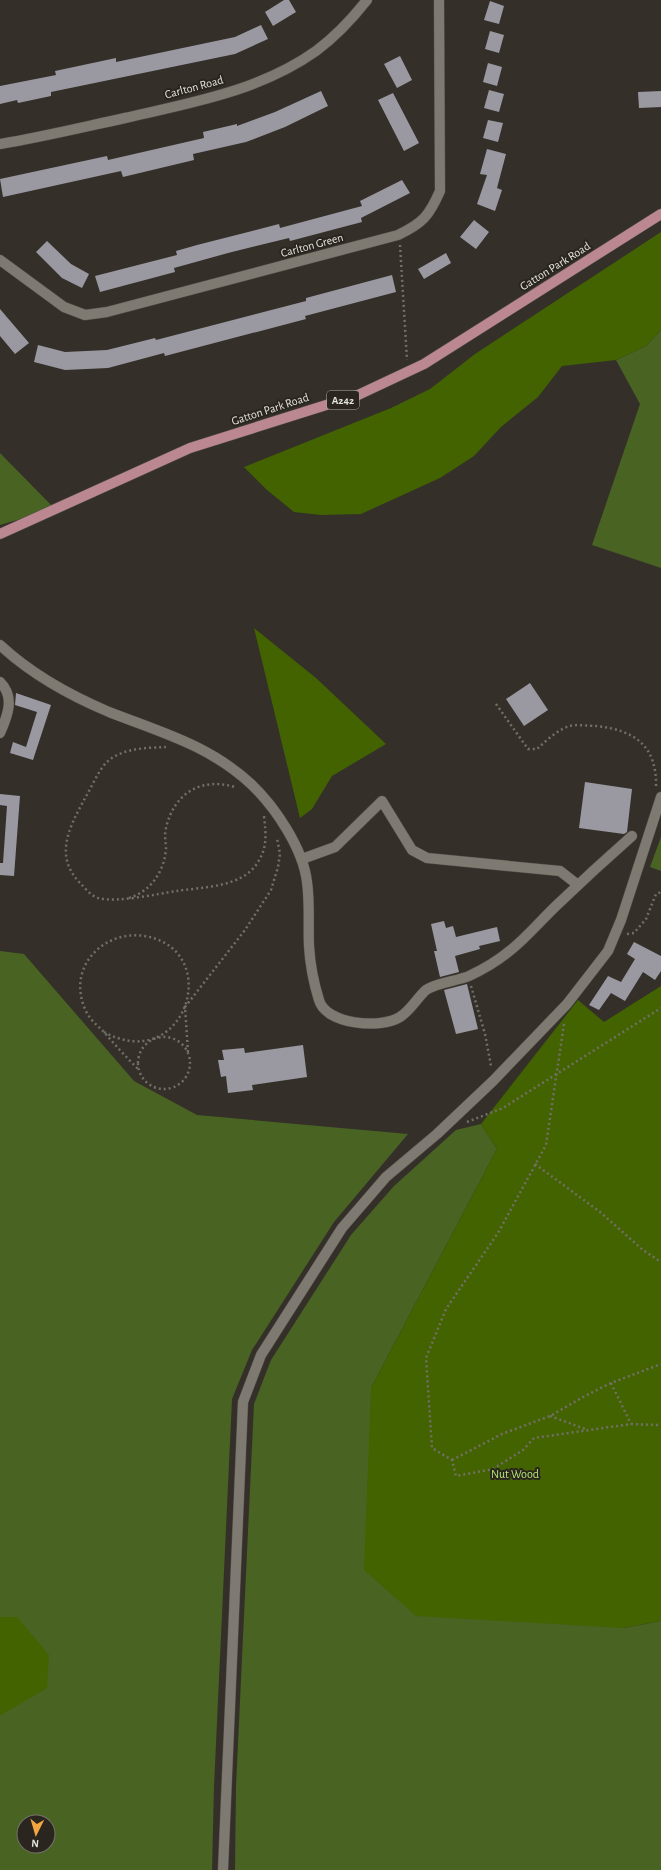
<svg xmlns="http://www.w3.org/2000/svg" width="661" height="1870" viewBox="0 0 661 1870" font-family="'Alegreya Sans',sans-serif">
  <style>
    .green { fill: #496323; fill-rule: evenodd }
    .forest { fill: #426300 }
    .building { fill: #9a99a2 }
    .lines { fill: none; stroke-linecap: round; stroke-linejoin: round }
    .minor-casing { stroke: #504d47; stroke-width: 11 }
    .major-casing { stroke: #504d47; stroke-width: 11 }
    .path { stroke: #726f68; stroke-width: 2.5; stroke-dasharray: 2 3; stroke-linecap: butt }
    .minor { stroke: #7e7a71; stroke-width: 10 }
    .major { stroke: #bb8892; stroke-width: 10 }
    .labels { text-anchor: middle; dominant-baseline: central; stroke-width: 4; stroke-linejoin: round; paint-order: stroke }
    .shield { fill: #2a261f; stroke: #acaaa4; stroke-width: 1 }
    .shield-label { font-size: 11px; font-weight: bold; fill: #e4e2dd }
    .street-label { font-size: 12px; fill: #e4e2dd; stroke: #2a261f }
    .park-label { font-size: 12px; fill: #b4e674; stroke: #2a261f }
  </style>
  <rect width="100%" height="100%" fill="#343029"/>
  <path class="green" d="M 661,330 L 661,568 L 592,545 L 640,404 L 616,360 L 646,346 Z
    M 0,453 L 55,509 L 0,525 Z
    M 661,837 L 661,871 L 650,867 Z
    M 0,951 L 24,954 L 134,1081 L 197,1115 L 408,1134 L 334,1222 L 252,1350 L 232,1399 L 214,1786 L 212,1870 L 0,1870 ZM 24,1822 L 48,1822 L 48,1846 L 24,1846 Z
    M 481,1124 L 497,1149 L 371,1388 L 623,1628 L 661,1621 L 661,1870 L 235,1870 L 236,1786 L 254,1404 L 271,1360 L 351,1235 L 394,1186 L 456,1130 Z"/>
  <path class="forest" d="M 661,232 L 661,330 L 646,346 L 616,360 L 562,366 L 538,397 L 501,427 L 474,456 L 440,478 L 361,514 L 321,515 L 294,512 L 267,490 L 244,467 L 391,408 L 430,389 L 475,354 Z
    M 254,628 L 316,678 L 386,744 L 332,776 L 312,809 L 300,818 Z
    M 661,986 L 661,1621 L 623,1628 L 416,1616 L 364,1570 L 371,1388 L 497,1149 L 481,1124 L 578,1000 L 604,1022 Z
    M 0,1617 L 17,1617 L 49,1655 L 47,1688 L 1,1715 L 0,1715 Z"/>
  <path class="building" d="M 284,0 L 289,0 L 296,12 L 273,26 L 265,12 Z
    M 490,1 L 504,6 L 499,24 L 484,20 Z
    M 261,25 L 268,39 L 235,54 L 51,92 L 51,96 L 18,103 L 17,100 L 0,104 L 0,86 L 56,75 L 55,71 L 116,58 L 116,62 L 235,37 Z
    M 490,31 L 504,35 L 499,53 L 485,49 Z
    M 400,56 L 412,80 L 397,88 L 384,64 Z
    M 488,63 L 502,67 L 497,86 L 483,82 Z
    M 489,90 L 504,94 L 499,112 L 484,108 Z
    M 321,91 L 328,106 L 285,127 L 246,142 L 193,154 L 194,160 L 123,177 L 121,171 L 3,197 L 0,179 L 107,156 L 108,160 L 204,138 L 203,132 L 237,124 L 237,126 L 275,112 Z
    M 661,91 L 661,107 L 639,108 L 638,92 Z
    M 393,93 L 419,143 L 404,151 L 378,100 Z
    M 488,120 L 503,123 L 498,142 L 483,138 Z
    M 487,149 L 506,154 L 497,188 L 502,190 L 495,211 L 477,204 L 487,175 L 480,174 Z
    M 402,180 L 410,193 L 361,218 L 362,222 L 290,241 L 289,238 L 228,253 L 174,268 L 175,272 L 100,292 L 95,276 L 177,255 L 176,251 L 197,245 L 279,224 L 280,228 L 362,206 L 360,201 Z
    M 474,220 L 489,232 L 476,249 L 460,237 Z
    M 47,241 L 71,264 L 89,274 L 82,288 L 62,278 L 36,252 Z
    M 446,253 L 451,263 L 424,279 L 418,269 Z
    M 392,275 L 396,292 L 305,316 L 306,319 L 165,356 L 164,353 L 108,368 L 65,370 L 34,362 L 38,345 L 65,352 L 107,350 L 155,338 L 156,340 L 306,301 L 306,298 Z
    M 0,309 L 29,343 L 15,354 L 0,336 Z
    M 530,683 L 548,710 L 524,726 L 506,699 Z
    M 16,693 L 51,705 L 33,760 L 10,753 L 13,742 L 26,747 L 37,712 L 15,705 Z
    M 585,782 L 632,789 L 627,832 L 624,834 L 579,828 Z
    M 0,794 L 20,796 L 14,876 L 0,875 L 0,863 L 3,863 L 7,806 L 0,805 Z
    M 444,921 L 446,928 L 453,926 L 456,937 L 497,927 L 500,941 L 479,946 L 480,949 L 455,956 L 459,972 L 440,977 L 434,951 L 437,951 L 431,924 Z
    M 634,942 L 661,956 L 661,971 L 655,980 L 643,972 L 625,1001 L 611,993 L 599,1010 L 589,1005 L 608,976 L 621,982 L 635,959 L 627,954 Z
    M 467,984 L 478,1029 L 456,1034 L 444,990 Z
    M 303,1045 L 307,1077 L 252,1085 L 253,1090 L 228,1093 L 226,1076 L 221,1077 L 218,1060 L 224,1060 L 222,1050 L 244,1048 L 245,1053 Z"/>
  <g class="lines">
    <g class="minor-casing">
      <path id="minor" d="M 0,144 C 42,137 83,127 125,118 C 190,103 260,91 316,51 C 335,37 352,19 367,0
        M 0,260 L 64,307 L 85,315 L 107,312 L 398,235 C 423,223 429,216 440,191 L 439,0
        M 0,645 C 30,673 71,696 109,712 C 160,732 209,745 251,784 C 275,807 303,848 307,882 C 310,903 308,925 309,946 C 310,963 314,984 319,1000 C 326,1025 381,1029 400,1017 C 411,1010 417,998 426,990 C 435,983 457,981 469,976 C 484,969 500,959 512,949 C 528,936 542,919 558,904 C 582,881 607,858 632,836
        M 0,682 C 15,697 8,715 0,733
        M 302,859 L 335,847 L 382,801 L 412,850 L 427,858 L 560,871 L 578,885
        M 223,1870 L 243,1402 L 261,1355 L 342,1228 L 386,1177 L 437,1134 L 493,1081 L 567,1004 L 608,951 L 621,920 L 661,797"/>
    </g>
    <g class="major-casing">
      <path id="major" d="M 0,534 L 190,448 L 358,395 L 424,364 L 661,214"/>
    </g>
    <path class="path" d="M 400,245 L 407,360
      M 496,704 L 528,749 L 537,749 C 546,741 556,731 569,726 C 576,724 589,726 596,726 C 635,730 657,746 656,787
      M 166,747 C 144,748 115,748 102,768 C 95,778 90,790 84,800 C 69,828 54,856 80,883 C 85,888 91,896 98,898 C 118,903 156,894 177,891 C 201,887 239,888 256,865 C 268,848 266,835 264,816
      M 129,898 C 151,891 164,872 166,849 C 166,842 164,835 166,828 C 174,793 201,777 235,787
      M 627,934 L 634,933 L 646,919 L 656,894 L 661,892
      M 471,986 L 485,1034 L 491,1066
      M 564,1024 L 546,1145 L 498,1233 L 446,1309 L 426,1358 L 432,1448 L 452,1460 L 456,1476 L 493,1469 L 523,1450 L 534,1438 L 631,1424 L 657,1425 L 661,1424
      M 104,1032 C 179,1073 219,968 161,941 C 116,920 64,960 85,1009 C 89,1019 97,1025 104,1032 C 115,1045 127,1058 139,1070
      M138 1063a26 26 0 1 1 52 0a26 26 0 1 1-52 0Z
      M 188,1052 L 185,1007 L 245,930 L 271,890 L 278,867 L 280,854 L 277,838
      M 467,1122 L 503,1108 L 661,1008
      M 535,1164 L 600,1212 L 643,1250 L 661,1262
      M 611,1383 L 631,1424
      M 550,1416 L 588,1430
      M 452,1460 L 502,1434 L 550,1416 L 585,1396 L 611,1383 L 661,1364"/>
    <use href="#minor" class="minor"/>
    <use href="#major" class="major"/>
  </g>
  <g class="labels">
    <rect class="shield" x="327" y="391" width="32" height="18" rx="3"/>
    <g class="shield-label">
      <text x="343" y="400">A242</text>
    </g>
    <g class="street-label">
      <text transform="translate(194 87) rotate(-15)">Carlton Road</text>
      <text transform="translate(312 245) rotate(-15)">Carlton Green</text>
      <text transform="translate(555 266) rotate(-32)">Gatton Park Road</text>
      <text transform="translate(270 409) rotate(-18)">Gatton Park Road</text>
    </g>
    <g class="park-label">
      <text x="515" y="1474">Nut Wood</text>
    </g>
  </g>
  <g transform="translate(36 1834) rotate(185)"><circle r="19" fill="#2a261f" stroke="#74716b"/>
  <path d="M0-3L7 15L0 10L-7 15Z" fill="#f2a541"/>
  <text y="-6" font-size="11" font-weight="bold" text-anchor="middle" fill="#e4e2dd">N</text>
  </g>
</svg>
